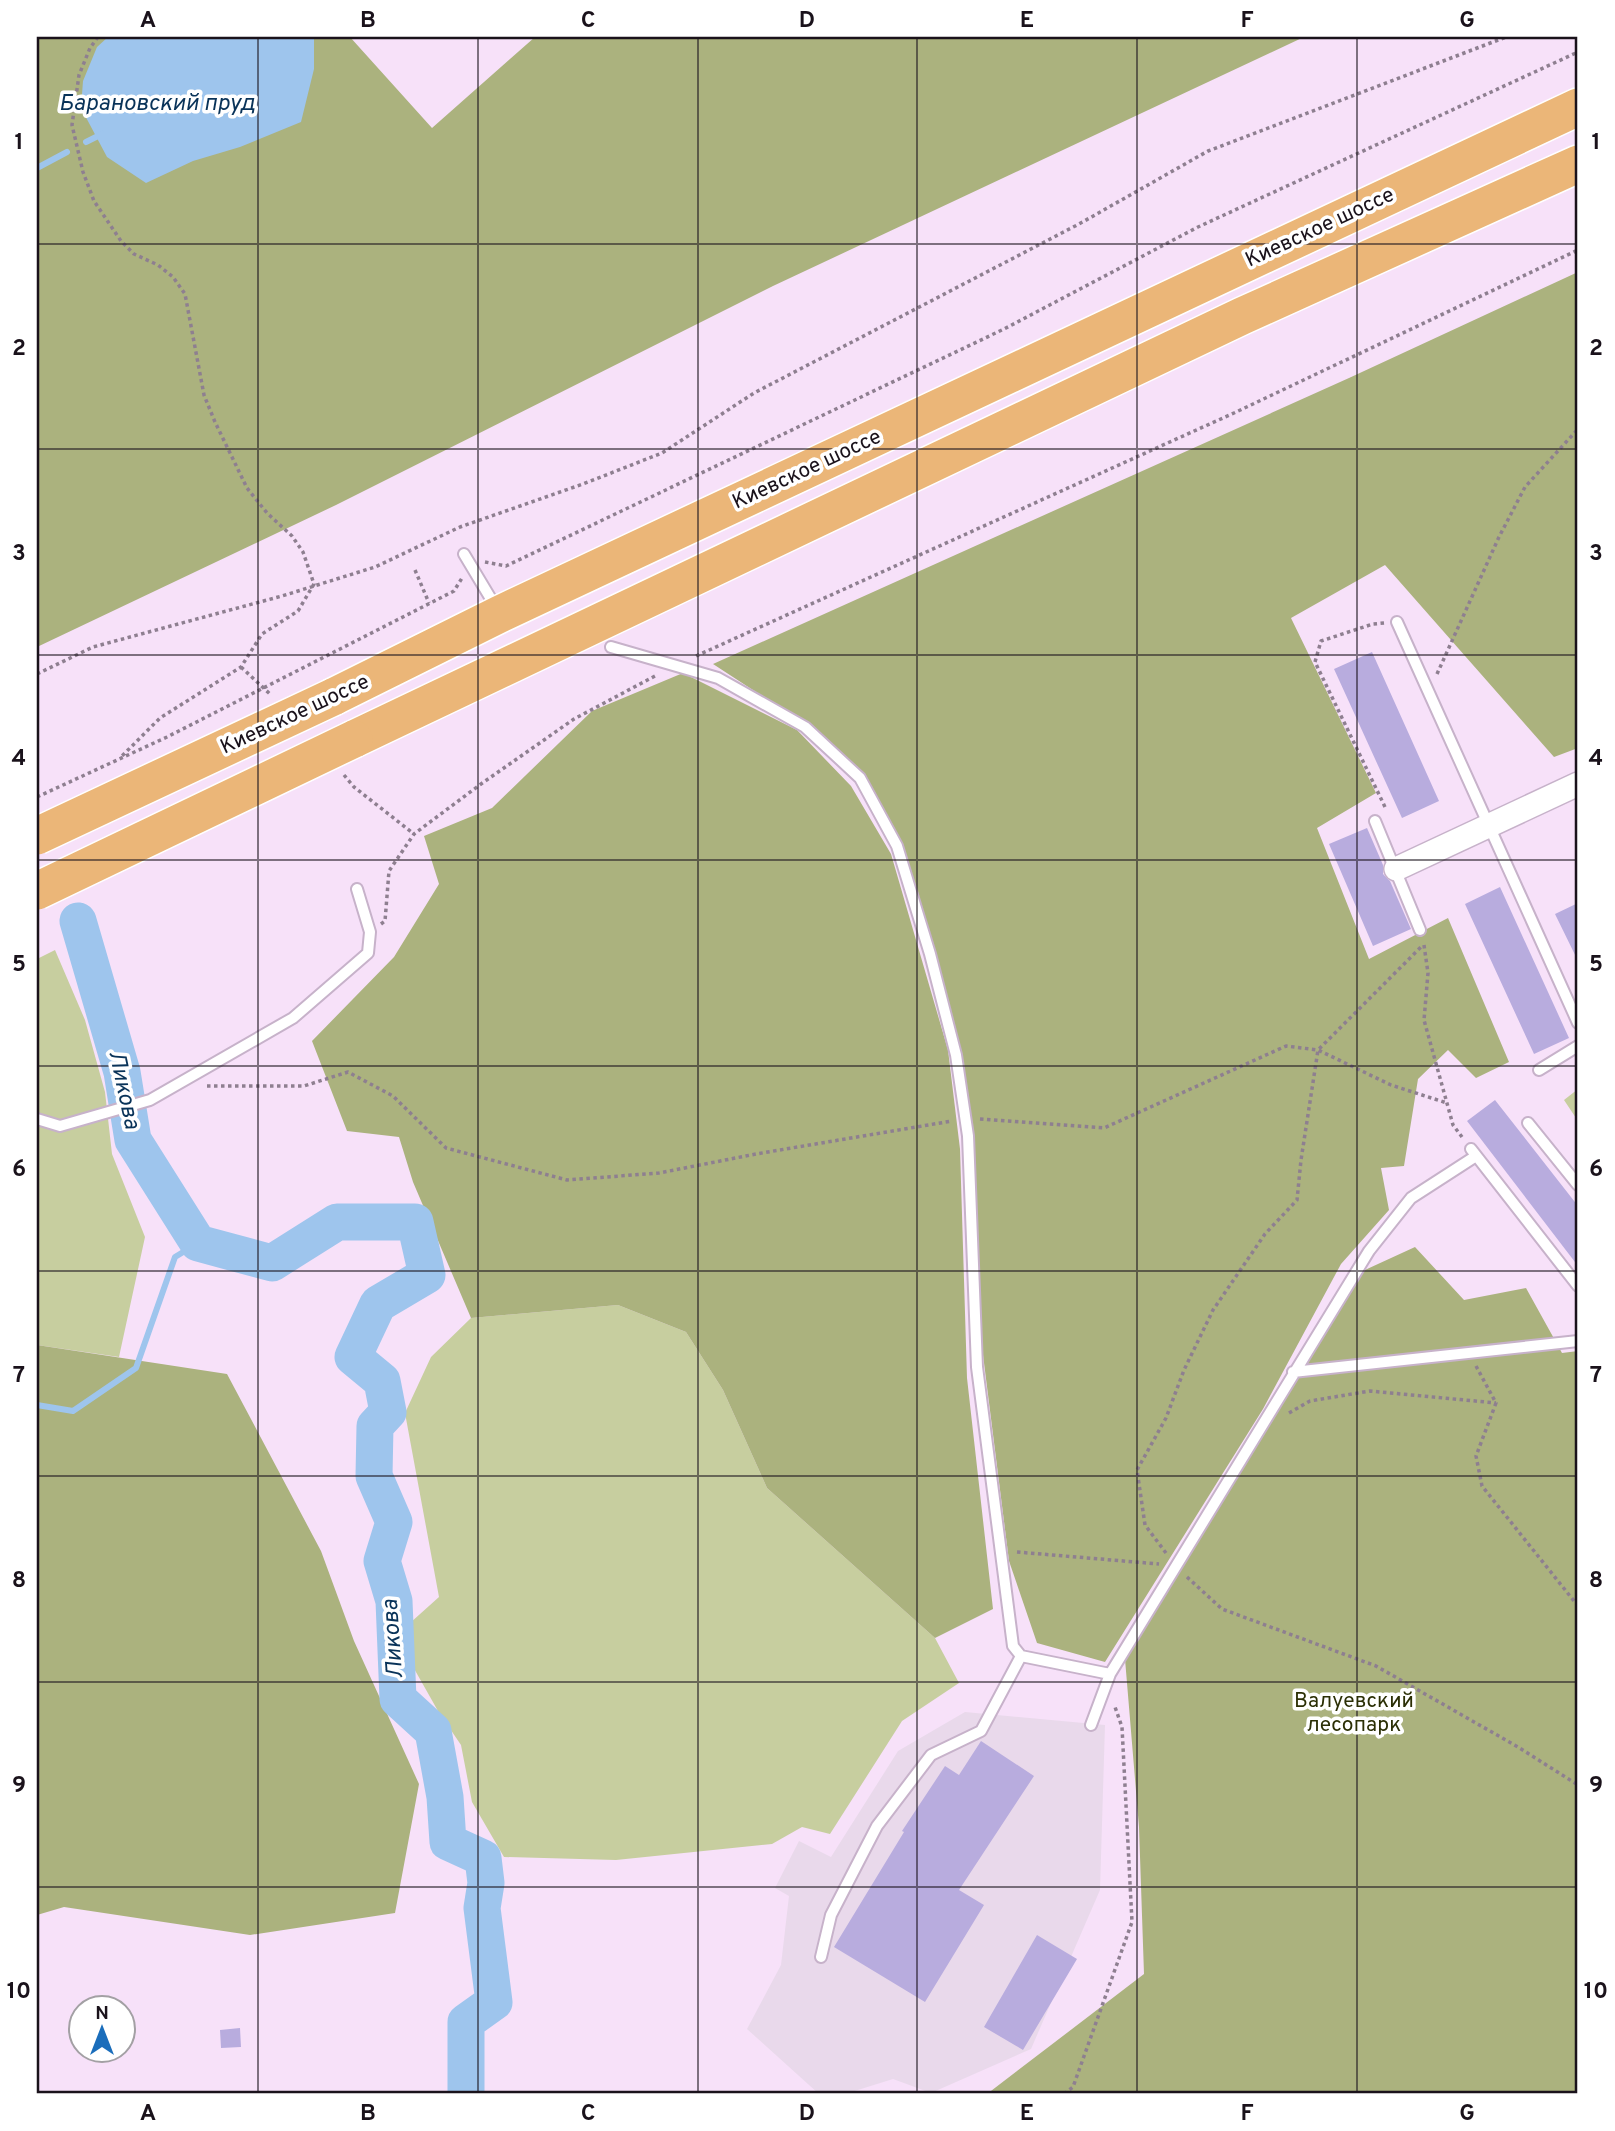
<svg xmlns="http://www.w3.org/2000/svg" width="1615" height="2131" viewBox="0 0 1615 2131" font-family="Overpass,sans-serif">
  <style>
    .industrial { fill: #e9d9eb }
    .green { fill: #c7ce9f }
    .forest { fill: #abb27e }
    .water { fill: #9ec5ed }
    .lines { fill: none; stroke-linecap: round; stroke-linejoin: round }
    .stream { stroke: #9ec5ed; stroke-width: 6 }
    .river { stroke: #9ec5ed; stroke-width: 37 }
    .building { fill: #b8acde }
    .service-casing { stroke: #c7b2ca; stroke-width: 14 }
    .minor-casing { stroke: #c7b2ca; stroke-width: 26 }
    .trunk-casing { stroke: #fff; stroke-width: 40 }
    .path { stroke: #8e7f90; stroke-width: 3.5; stroke-dasharray: 3.5 3.5; stroke-linecap: butt }
    .service { stroke: #fff; stroke-width: 10 }
    .minor { stroke: #fff; stroke-width: 23 }
    .trunk { stroke: #ebb678; stroke-width: 37 }
    .trunk-bridge-casing { stroke: #fff; stroke-width: 40; stroke-linecap: butt }
    .trunk-bridge { stroke: #ebb678; stroke-width: 37 }
    .grid { fill: none; stroke: #1a121b; stroke-width: 2; stroke-opacity: 0.55 }
    .labels { text-anchor: middle; dominant-baseline: central; stroke-width: 7; stroke-linejoin: round; paint-order: stroke }
    .street-label { font-size: 21px; fill: #1a121b; stroke: #fff }
    .park-label { font-size: 21px; fill: #2b2f05; stroke: #fff }
    .water-label { font-size: 23px; font-style: italic; fill: #093359; stroke: #fff }
    .neatline { fill: none; stroke: #1a121b; stroke-width: 2.5 }
    .grid-label { font-size: 23px; text-anchor: middle; font-weight: bold; fill: #1a121b }
  </style>
  <rect width="100%" height="100%" fill="#f7e1f9"/>
  <path class="industrial" d="M 965,1712 L 1105,1725 L 1100,1890 L 1031,2049 L 931,2093 L 893,2079 L 845,2094 L 819,2094 L 747,2029 L 781,1965 L 789,1896 L 775,1888 L 799,1841 L 831,1857 L 898,1751 Z"/>
  <path class="green" d="M 55,950 L 85,1020 L 105,1092 L 112,1154 L 145,1237 L 119,1357 L 37,1345 L 37,959 Z
    M 1578,1089 L 1578,1121 L 1564,1100 Z
    M 618,1305 L 686,1332 L 723,1390 L 767,1488 L 935,1638 L 959,1683 L 902,1721 L 830,1834 L 802,1827 L 772,1844 L 616,1860 L 504,1857 L 472,1802 L 461,1745 L 438,1711 L 412,1665 L 410,1623 L 439,1597 L 405,1413 L 431,1357 L 471,1318 Z"/>
  <path class="forest" d="M 37,37 L 350,37 L 432,128 L 535,37 L 1304,37 L 773,286 L 336,505 L 37,647 Z
    M 1578,272 L 1578,748 L 1554,757 L 1385,565 L 1291,618 L 1376,793 L 1317,828 L 1369,959 L 1448,918 L 1509,1062 L 1476,1078 L 1448,1050 L 1418,1079 L 1404,1166 L 1381,1168 L 1389,1210 L 1341,1264 L 1263,1409 L 1105,1662 L 1037,1643 L 1009,1561 L 982,1347 L 973,1142 L 901,848 L 862,777 L 813,729 L 713,664 L 1349,378 Z
    M 683,673 L 797,730 L 851,786 L 891,854 L 948,1050 L 960,1149 L 967,1378 L 993,1609 L 935,1638 L 767,1488 L 723,1390 L 686,1332 L 618,1305 L 471,1318 L 413,1182 L 399,1137 L 347,1131 L 312,1041 L 394,957 L 439,884 L 424,836 L 492,808 L 592,711 Z
    M 1415,1247 L 1464,1300 L 1526,1288 L 1562,1353 L 1578,1351 L 1578,2094 L 987,2094 L 1144,1974 L 1139,1827 L 1125,1659 L 1354,1275 Z
    M 37,1345 L 227,1374 L 321,1551 L 354,1641 L 419,1784 L 395,1913 L 250,1935 L 64,1907 L 37,1915 Z"/>
  <path class="water" d="M 108,37 L 314,37 L 314,69 L 301,122 L 240,147 L 193,161 L 146,183 L 107,157 L 81,108 L 83,81 L 97,47 Z"/>
  <g class="lines">
    <path class="stream" d="M 86,142 L 102,134
      M 37,168 L 67,152
      M 37,1405 L 73,1411 L 136,1368 L 175,1257 L 198,1243"/>
    <path class="river" d="M 78,921 L 122,1072 L 133,1140 L 198,1243 L 272,1263 L 337,1222 L 415,1222 L 427,1275 L 378,1304 L 353,1357 L 382,1381 L 388,1412 L 375,1426 L 374,1476 L 394,1522 L 382,1561 L 394,1601 L 398,1699 L 433,1731 L 445,1797 L 448,1842 L 483,1858 L 486,1883 L 482,1908 L 494,2002 L 466,2022 L 466,2094"/>
  </g>
  <path class="building" d="M 1372,652 L 1439,801 L 1402,818 L 1334,669 Z
    M 1367,828 L 1383,865 L 1383,874 L 1390,881 L 1411,929 L 1373,946 L 1329,844 Z
    M 1500,887 L 1569,1038 L 1534,1054 L 1465,904 Z
    M 1578,903 L 1578,961 L 1555,914 Z
    M 1495,1100 L 1578,1206 L 1578,1266 L 1467,1121 Z
    M 981,1741 L 1034,1776 L 959,1890 L 984,1905 L 925,2002 L 834,1947 L 904,1832 L 902,1831 L 945,1766 L 959,1775 Z
    M 1037,1935 L 1077,1959 L 1023,2050 L 984,2027 Z
    M 240,2028 L 241,2047 L 221,2048 L 220,2030 Z"/>
  <g class="lines">
    <g class="service-casing">
      <path id="service" d="M 464,554 L 497,609
        M 1397,622 L 1578,1023
        M 611,647 L 718,678 L 805,727 L 860,778 L 897,846 L 930,954 L 956,1055 L 968,1136 L 977,1367 L 1013,1646 L 1021,1656 L 1110,1674
        M 1375,821 L 1420,930
        M 1539,1070 L 1578,1046
        M 37,1119 L 60,1126 L 150,1100 L 293,1018 L 368,953 L 370,932 L 357,889
        M 1528,1123 L 1578,1185
        M 1471,1149 L 1578,1286
        M 1293,1372 L 1578,1341
        M 1091,1725 L 1110,1674 L 1369,1251 L 1411,1198 L 1476,1156
        M 821,1957 L 831,1915 L 877,1826 L 931,1755 L 981,1731 L 1021,1656"/>
    </g>
    <g class="minor-casing">
      <path id="minor" d="M 1396,869 L 1578,784"/>
    </g>
    <g class="trunk-casing">
      <path id="trunk" d="M 333,697 L 500,614 L 1578,107
        M 354,739 L 1242,316 L 1578,164"/>
    </g>
    <path class="path" d="M 98,37 L 90,48 L 79,75 L 72,125 L 83,172 L 94,201 L 121,241 L 134,254 L 158,265 L 173,277 L 185,294 L 204,395 L 215,422 L 247,488 L 267,513 L 292,536 L 303,552 L 314,584 L 298,611 L 262,634 L 241,667 L 160,718 L 122,756
      M 485,562 L 506,566 L 1004,329 L 1198,227 L 1578,52
      M 415,570 L 429,603
      M 1384,623 L 1373,624 L 1321,641 L 1315,662 L 1386,809
      M 696,656 L 1234,413 L 1578,250
      M 241,667 L 270,694
      M 37,674 L 93,647 L 282,596 L 375,567 L 460,527 L 583,484 L 662,453 L 754,393 L 1079,224 L 1208,151 L 1506,37
      M 1437,674 L 1499,537 L 1525,487 L 1578,429
      M 344,775 L 354,787 L 414,834
      M 37,797 L 167,737 L 454,591 L 462,578
      M 381,924 L 385,921 L 389,871 L 414,834 L 481,784 L 574,719 L 655,676
      M 1424,945 L 1428,973 L 1424,1020 L 1453,1125 L 1462,1137
      M 207,1086 L 304,1086 L 348,1072 L 393,1096 L 446,1148 L 567,1180 L 659,1173 L 756,1154 L 952,1121
      M 980,1119 L 1104,1128 L 1286,1046 L 1318,1050 L 1391,1085 L 1447,1103
      M 1476,1366 L 1496,1403 L 1476,1456 L 1482,1486 L 1578,1606
      M 1289,1413 L 1310,1401 L 1370,1391 L 1496,1403
      M 1017,1552 L 1159,1564
      M 1166,1553 L 1145,1525 L 1137,1470 L 1166,1418 L 1184,1370 L 1213,1310 L 1265,1234 L 1297,1200 L 1301,1160 L 1318,1050 L 1423,945
      M 1187,1577 L 1222,1609 L 1376,1666 L 1518,1747 L 1578,1785
      M 1064,2094 L 1073,2087 L 1132,1922 L 1122,1727 L 1115,1707
      M 1575,2094 L 1578,2090"/>
    <use href="#service" class="service"/>
    <use href="#minor" class="minor"/>
    <use href="#trunk" class="trunk"/>
    <g class="trunk-bridge-casing">
      <path id="trunk-bridge" d="M 37,836 L 333,697
        M 37,891 L 354,739"/>
    </g>
    <use href="#trunk-bridge" class="trunk-bridge"/>
  </g>
  <path class="grid" d="M 258,37 L 258,2094M 478,37 L 478,2094M 698,37 L 698,2094M 917,37 L 917,2094M 1137,37 L 1137,2094M 1357,37 L 1357,2094M 37,244 L 1578,244M 37,449 L 1578,449M 37,655 L 1578,655M 37,860 L 1578,860M 37,1066 L 1578,1066M 37,1271 L 1578,1271M 37,1476 L 1578,1476M 37,1682 L 1578,1682M 37,1887 L 1578,1887"/>
  <g class="labels">
    <g class="street-label">
      <text transform="translate(1320 228) rotate(-25)">Киевское шоссе</text>
      <text transform="translate(807 470) rotate(-25)">Киевское шоссе</text>
      <text transform="translate(295 715) rotate(-25)">Киевское шоссе</text>
    </g>
    <g class="park-label">
      <text x="1354" y="1701">Валуевский<tspan x="1354" dy="24">лесопарк</tspan></text>
    </g>
    <g class="water-label">
      <text x="157" y="104">Барановский пруд</text>
      <text transform="translate(123 1090) rotate(78)">Ликова</text>
      <text transform="translate(394 1639) rotate(-94)">Ликова</text>
    </g>
  </g>
  <rect width="1615" height="2131" fill="none" stroke="#ffffff" stroke-width="77"/>
  <g transform="translate(102 2029)"><circle r="33" fill="#ffffff" stroke="#a3a0a4" stroke-width="2"/>
  <path d="M0-5L12 26L0 18L-12 26Z" fill="#1a6dbb"/>
  <text y="-10" font-size="19" font-weight="bold" text-anchor="middle" fill="#1a121b">N</text>
  </g>
  <rect x="38" y="38" width="1538" height="2054" class="neatline"/>
  <g class="grid-label">
    <text x="148" y="27">A</text>
    <text x="368" y="27">B</text>
    <text x="588" y="27">C</text>
    <text x="807" y="27">D</text>
    <text x="1027" y="27">E</text>
    <text x="1247" y="27">F</text>
    <text x="1467" y="27">G</text>
    <text x="19" y="149">1</text>
    <text x="1596" y="149">1</text>
    <text x="19" y="355">2</text>
    <text x="1596" y="355">2</text>
    <text x="19" y="560">3</text>
    <text x="1596" y="560">3</text>
    <text x="19" y="765">4</text>
    <text x="1596" y="765">4</text>
    <text x="19" y="971">5</text>
    <text x="1596" y="971">5</text>
    <text x="19" y="1176">6</text>
    <text x="1596" y="1176">6</text>
    <text x="19" y="1382">7</text>
    <text x="1596" y="1382">7</text>
    <text x="19" y="1587">8</text>
    <text x="1596" y="1587">8</text>
    <text x="19" y="1792">9</text>
    <text x="1596" y="1792">9</text>
    <text x="19" y="1998">10</text>
    <text x="1596" y="1998">10</text>
    <text x="148" y="2120">A</text>
    <text x="368" y="2120">B</text>
    <text x="588" y="2120">C</text>
    <text x="807" y="2120">D</text>
    <text x="1027" y="2120">E</text>
    <text x="1247" y="2120">F</text>
    <text x="1467" y="2120">G</text>
  </g>
</svg>
